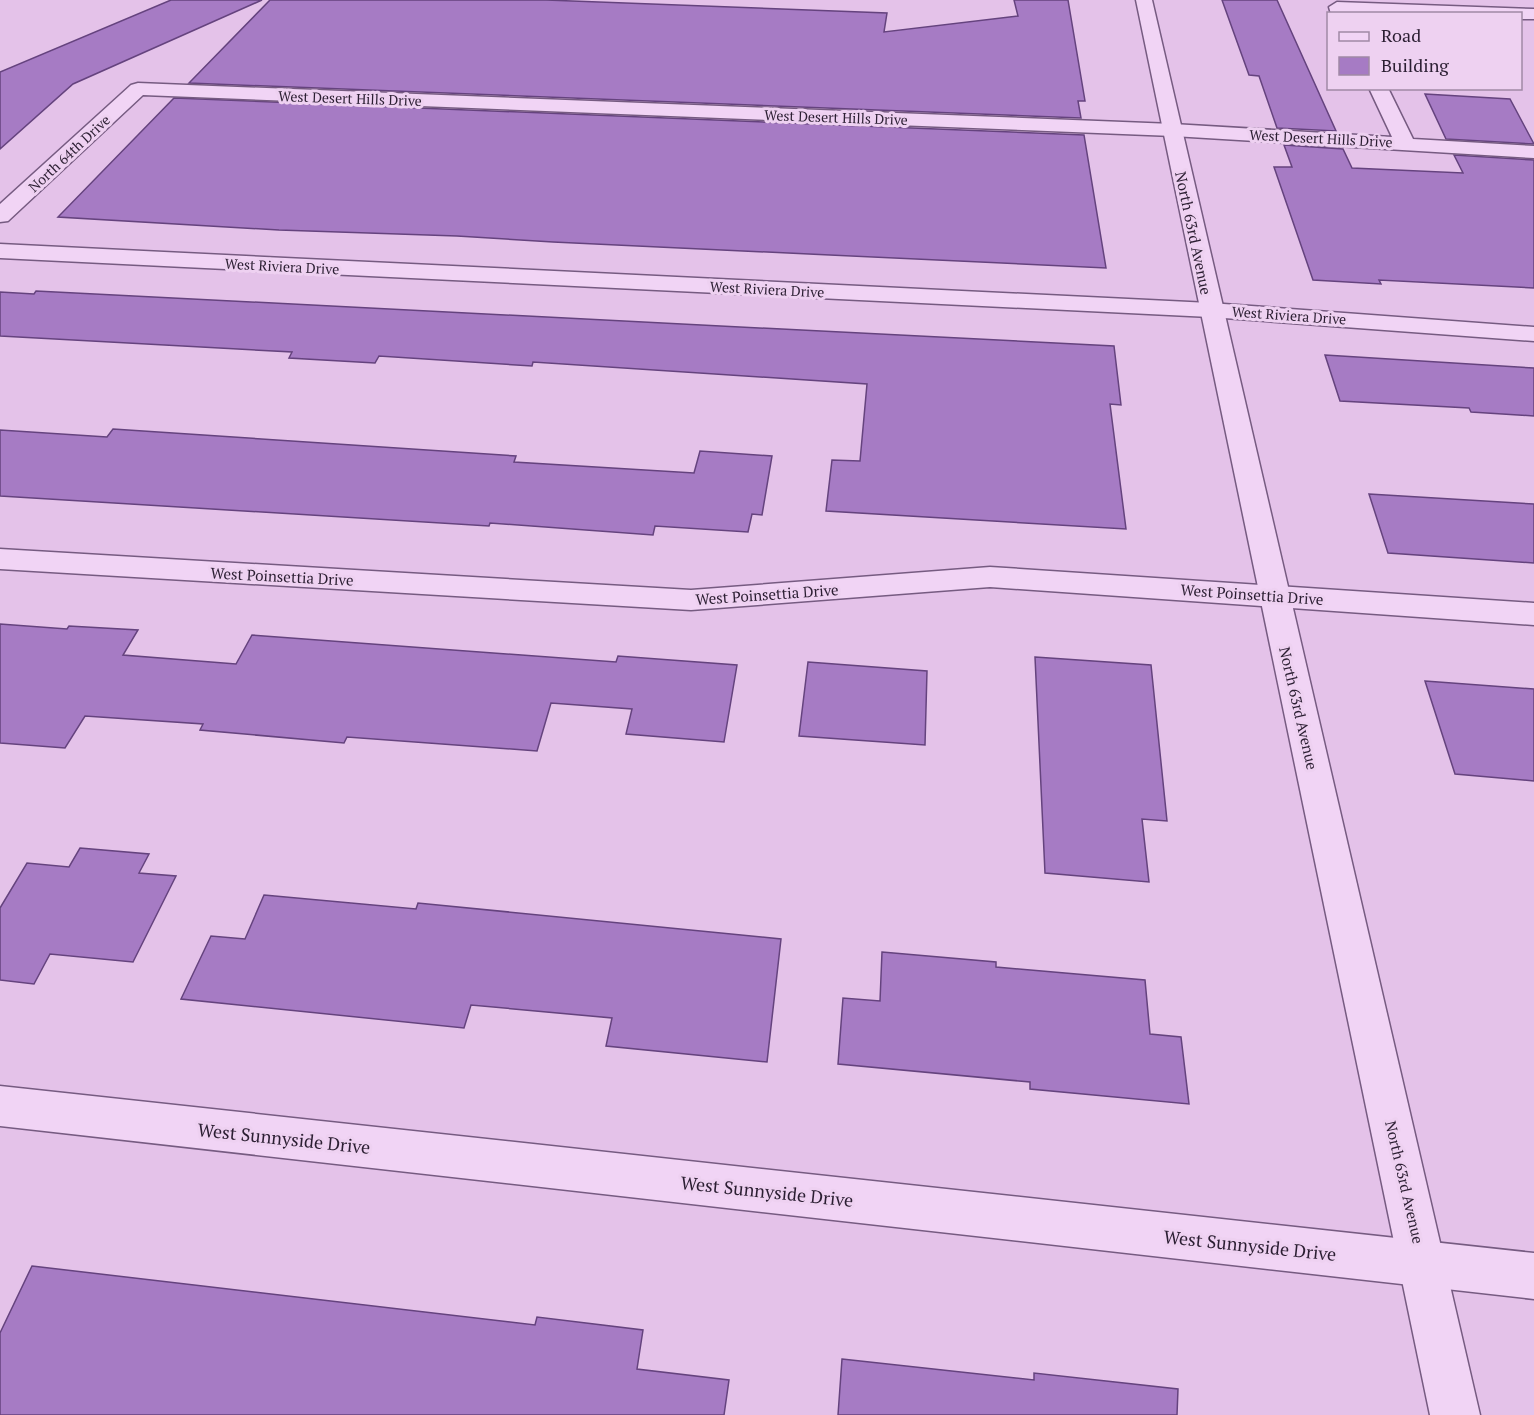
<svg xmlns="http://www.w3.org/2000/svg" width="1534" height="1415" viewBox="0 0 1534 1415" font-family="'PT Serif',serif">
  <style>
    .building { fill: #a67bc4; stroke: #65437e; stroke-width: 1.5 }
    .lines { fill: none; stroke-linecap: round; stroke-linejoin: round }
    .minor-casing { stroke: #765b81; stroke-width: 3 }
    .tertiary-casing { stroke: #765b81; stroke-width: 3 }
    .minor { fill: #f1d4f5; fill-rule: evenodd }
    .tertiary { fill: #f1d4f5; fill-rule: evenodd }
    .labels { text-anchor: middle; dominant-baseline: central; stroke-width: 6; stroke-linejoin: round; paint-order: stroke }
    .far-street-label { font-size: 14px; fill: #2b1e32; stroke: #eed1f1 }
    .street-label { font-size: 15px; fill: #2b1e32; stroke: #eed1f1 }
    .near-street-label { font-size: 18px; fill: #2b1e32; stroke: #eed1f1 }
  </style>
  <rect width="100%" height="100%" fill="#e4c2e9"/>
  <path class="building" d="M 171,0 L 262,0 L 73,84 L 0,149 L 0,72 Z
    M 270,0 L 546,0 L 887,13 L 884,32 L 1018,16 L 1014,0 L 1068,0 L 1085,101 L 1078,101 L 1081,118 L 189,83 Z
    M 1222,0 L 1277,0 L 1336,131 L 1277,128 L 1259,76 L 1249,75 Z
    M 1425,94 L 1510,99 L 1534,144 L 1446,139 Z
    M 174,98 L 1084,135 L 1106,268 L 553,242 L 457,236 L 279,230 L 58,217 Z
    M 1284,145 L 1343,149 L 1352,168 L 1463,173 L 1454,155 L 1534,160 L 1534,288 L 1379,280 L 1381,284 L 1313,280 L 1274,167 L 1292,167 Z
    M 36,291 L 1114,346 L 1121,405 L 1110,404 L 1126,529 L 826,511 L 832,460 L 860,461 L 867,384 L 533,362 L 532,366 L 379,356 L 375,363 L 289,358 L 292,352 L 0,336 L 0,292 L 34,294 Z
    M 1325,355 L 1534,368 L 1534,416 L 1471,412 L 1469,408 L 1340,401 Z
    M 113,429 L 516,456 L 514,462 L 694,473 L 700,451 L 772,456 L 762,515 L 752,514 L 748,532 L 655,526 L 653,535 L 490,523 L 489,526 L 0,496 L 0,430 L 107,437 Z
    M 1369,494 L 1534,504 L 1534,563 L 1388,553 Z
    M 0,624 L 67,629 L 69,626 L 138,630 L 123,655 L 236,664 L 252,635 L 616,662 L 618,656 L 737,665 L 724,742 L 626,734 L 632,709 L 551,703 L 537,751 L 347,737 L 344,743 L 200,730 L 203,724 L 85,716 L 65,748 L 0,743 Z
    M 1035,657 L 1151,665 L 1167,821 L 1142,819 L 1149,882 L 1045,873 Z
    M 808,662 L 927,671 L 925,745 L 799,736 Z
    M 1425,681 L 1534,689 L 1534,781 L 1455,774 Z
    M 80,848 L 149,854 L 139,873 L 176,876 L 133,962 L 50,954 L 34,984 L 0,980 L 0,908 L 27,863 L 69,867 Z
    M 264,895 L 416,909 L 418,903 L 781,939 L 767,1062 L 606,1046 L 612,1018 L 471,1005 L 464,1028 L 181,999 L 211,936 L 245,939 Z
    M 882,952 L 996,962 L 996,967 L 1145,980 L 1150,1034 L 1181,1037 L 1189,1104 L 1030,1089 L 1030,1082 L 838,1064 L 843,998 L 880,1001 Z
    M 32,1266 L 535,1325 L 537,1317 L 643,1330 L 637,1369 L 729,1380 L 724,1415 L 0,1415 L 0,1333 Z
    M 842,1359 L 1034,1380 L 1034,1373 L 1178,1389 L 1177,1415 L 838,1415 Z"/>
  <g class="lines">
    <g class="minor-casing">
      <path id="minor" d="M 1337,2 L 1534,9 L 1534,19 L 1520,19 L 1520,14 L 1331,14 L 1329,7 Z
        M 138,83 L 1173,124 L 1392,137 L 1369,88 L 1388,88 L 1413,139 L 1534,146 L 1534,158 L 1173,136 L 143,95 L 8,221 L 0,222 L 0,204 L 131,85 Z
        M 0,244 L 1210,303 L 1534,327 L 1534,341 L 1210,317 L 0,258 Z
        M 0,549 L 691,590 L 990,567 L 1534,603 L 1534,625 L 990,587 L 691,610 L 0,569 Z
        M 0,1086 L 1534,1253 L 1534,1299 L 0,1126 Z"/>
    </g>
    <g class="tertiary-casing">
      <path id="tertiary" d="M 1136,0 L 1152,0 L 1480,1415 L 1430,1415 Z"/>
    </g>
    <use href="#minor" class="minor"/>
    <use href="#tertiary" class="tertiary"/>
  </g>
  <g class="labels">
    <g class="far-street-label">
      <text transform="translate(350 98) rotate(2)">West Desert Hills Drive</text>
      <text transform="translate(836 117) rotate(2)">West Desert Hills Drive</text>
      <text transform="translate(1321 138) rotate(3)">West Desert Hills Drive</text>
      <text transform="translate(69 153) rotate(-43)">North 64th Drive</text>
      <text transform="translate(282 266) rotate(3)">West Riviera Drive</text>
      <text transform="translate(767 289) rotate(3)">West Riviera Drive</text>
      <text transform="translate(1289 315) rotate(4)">West Riviera Drive</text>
    </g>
    <g class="street-label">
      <text transform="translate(1194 233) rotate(78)">North 63rd Avenue</text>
      <text transform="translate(282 576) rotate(3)">West Poinsettia Drive</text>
      <text transform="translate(767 594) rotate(-4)">West Poinsettia Drive</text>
      <text transform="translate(1252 594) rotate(4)">West Poinsettia Drive</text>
      <text transform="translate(1299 708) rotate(77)">North 63rd Avenue</text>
      <text transform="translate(1405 1182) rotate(77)">North 63rd Avenue</text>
    </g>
    <g class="near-street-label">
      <text transform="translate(284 1138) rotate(6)">West Sunnyside Drive</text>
      <text transform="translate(767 1191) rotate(6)">West Sunnyside Drive</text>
      <text transform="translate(1250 1245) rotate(6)">West Sunnyside Drive</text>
    </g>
  </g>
  <rect x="1327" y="12" width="195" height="78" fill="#eed1f1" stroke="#a089a5" stroke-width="1.5"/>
  <rect x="1339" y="32" width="30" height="9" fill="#f1d4f5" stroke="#a089a5" stroke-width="1.5"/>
  <text x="1381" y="42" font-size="18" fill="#2b1e32">Road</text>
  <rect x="1339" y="57" width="30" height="18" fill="#a67bc4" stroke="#a089a5" stroke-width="1.5"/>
  <text x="1381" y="72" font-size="18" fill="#2b1e32">Building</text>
</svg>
